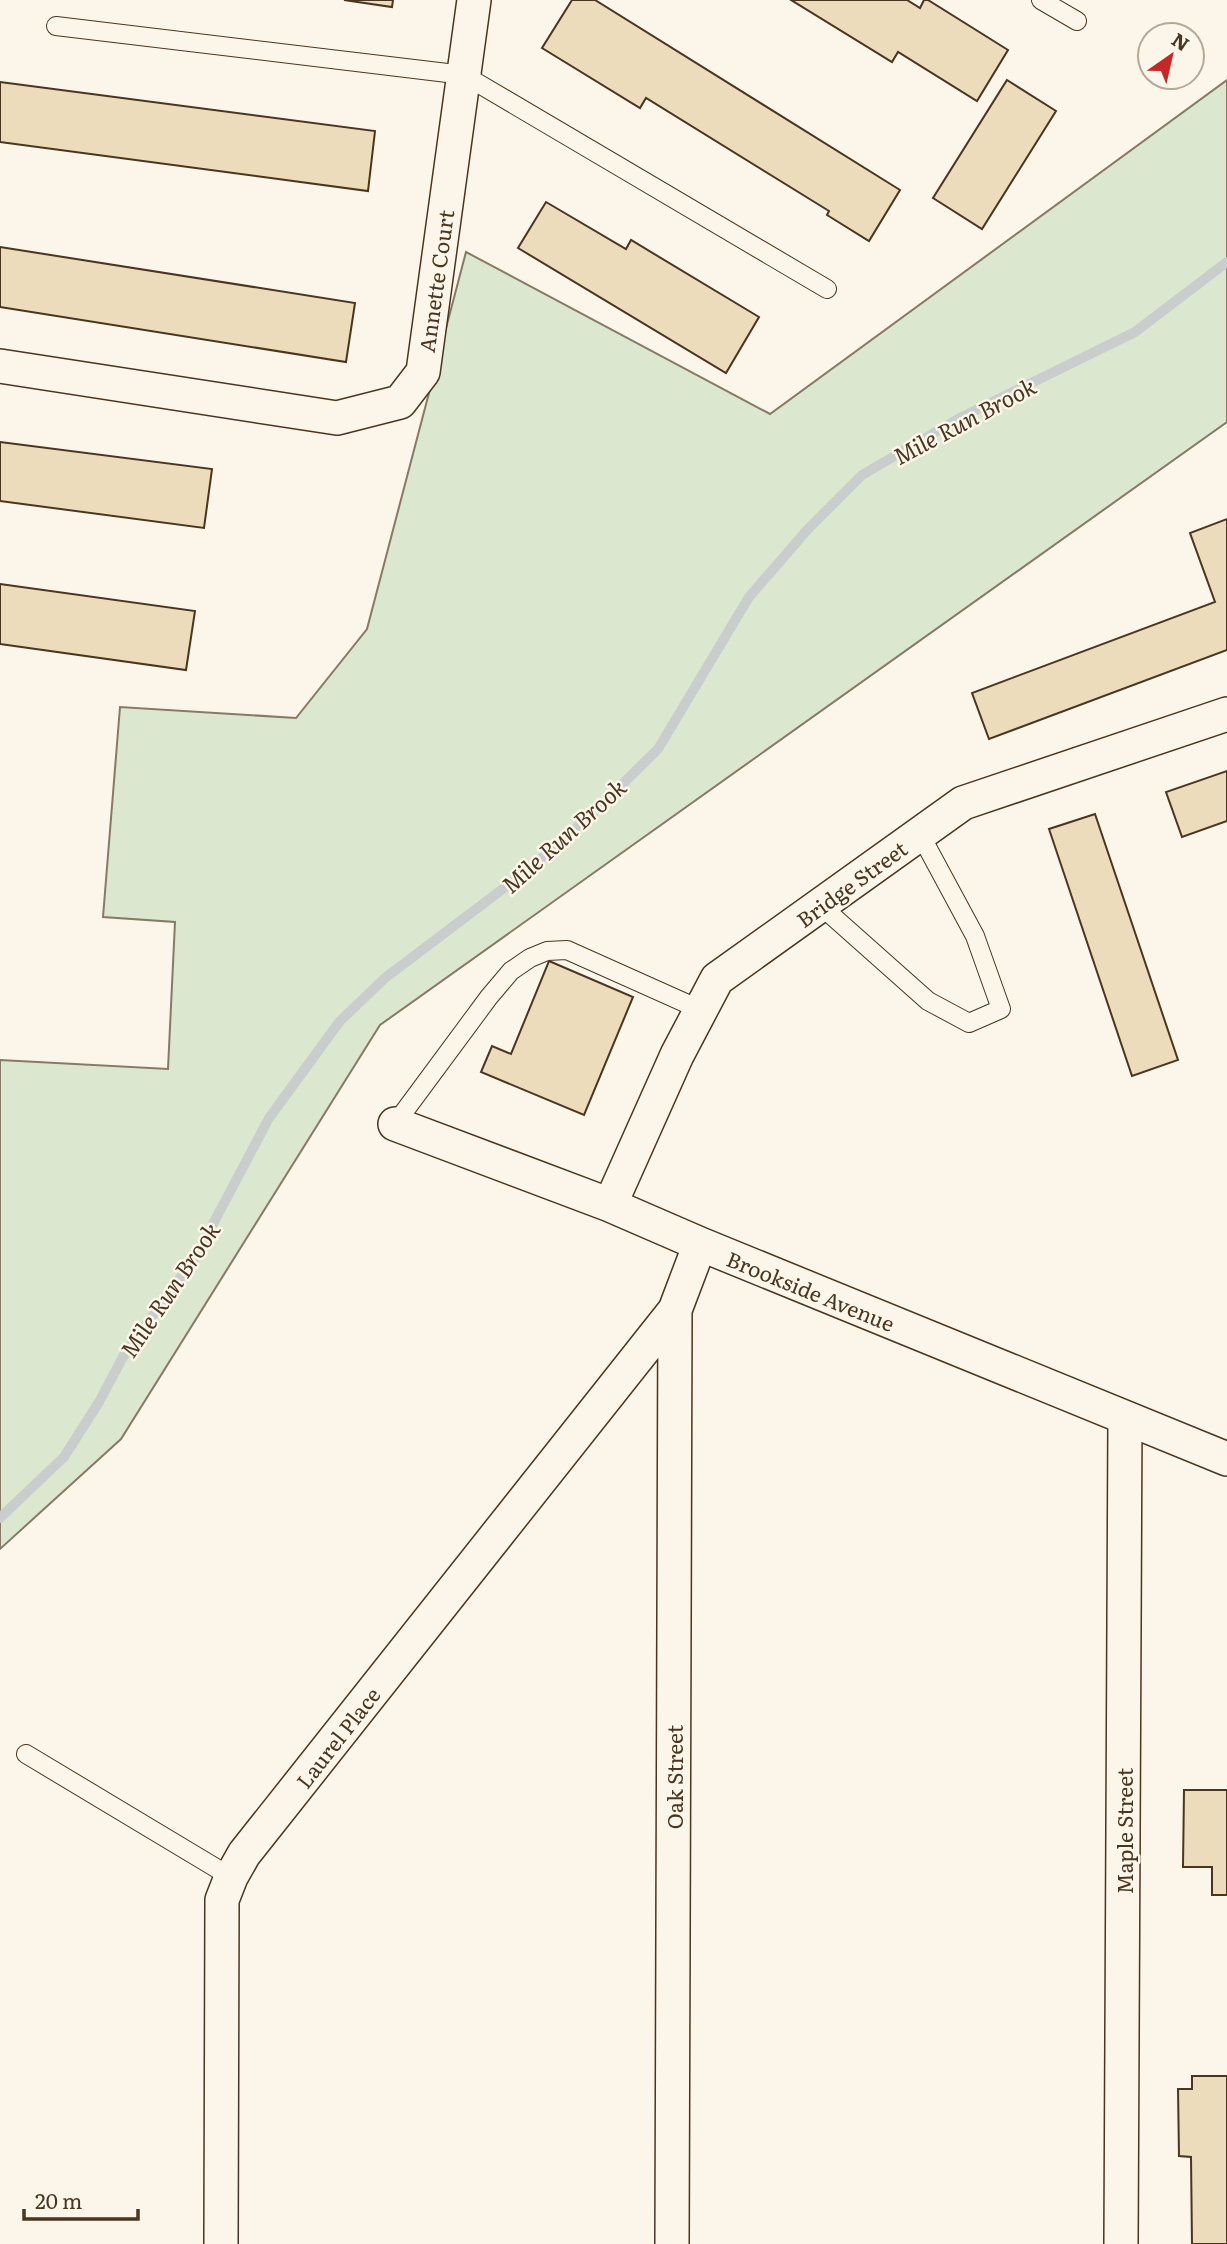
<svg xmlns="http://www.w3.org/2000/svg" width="1227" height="2244" viewBox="0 0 1227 2244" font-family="Literata,serif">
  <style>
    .green { fill: #dce7d0; stroke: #887966; stroke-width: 2 }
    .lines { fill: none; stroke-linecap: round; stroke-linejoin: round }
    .stream { stroke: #c9cecd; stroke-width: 10 }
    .building { fill: #ecdcbc; stroke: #4a3520; stroke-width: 2 }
    .lane-casing { stroke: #4a3520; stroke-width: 20 }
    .street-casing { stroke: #4a3520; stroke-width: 36 }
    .lane { stroke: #fbf6e9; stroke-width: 18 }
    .street { stroke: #fbf6e9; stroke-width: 33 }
    .labels { text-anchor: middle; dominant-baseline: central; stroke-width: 5; stroke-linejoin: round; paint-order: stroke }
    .street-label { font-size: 21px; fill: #4a3520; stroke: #fbf6e9 }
    .water-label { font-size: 23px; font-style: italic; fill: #4a3520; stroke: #fbf6e9 }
  </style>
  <rect width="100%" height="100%" fill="#fbf6e9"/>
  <path class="green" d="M 1227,80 L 1227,422 L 380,1025 L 121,1439 L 0,1549 L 0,1060 L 168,1069 L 175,922 L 103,917 L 120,707 L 296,718 L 367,629 L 466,252 L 770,414 Z"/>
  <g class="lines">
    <path class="stream" d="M 0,1518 L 64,1457 L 99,1402 L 124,1355 L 196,1256 L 269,1118 L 340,1021 L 385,978 L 528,870 L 592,814 L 658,749 L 749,597 L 808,529 L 862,475 L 958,419 L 1135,332 L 1227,262"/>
  </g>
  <path class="building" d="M 344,0 L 393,0 L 392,7 Z
    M 572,0 L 595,0 L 900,190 L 869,241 L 827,215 L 829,211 L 646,98 L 640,108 L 542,48 Z
    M 791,0 L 907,0 L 920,8 L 924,0 L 928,0 L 1008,50 L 977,101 L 898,52 L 892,62 Z
    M 1007,80 L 1056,111 L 982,229 L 933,198 Z
    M 0,82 L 375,131 L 368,191 L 0,142 Z
    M 546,202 L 626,249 L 631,240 L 759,317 L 726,373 L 518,248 Z
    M 0,247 L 355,303 L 346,362 L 0,307 Z
    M 0,442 L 212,469 L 204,528 L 0,501 Z
    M 1227,519 L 1227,650 L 989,739 L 972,693 L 1215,602 L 1190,533 Z
    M 0,584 L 195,611 L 186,670 L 0,644 Z
    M 1227,771 L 1227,821 L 1182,837 L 1166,792 Z
    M 1095,814 L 1178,1060 L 1132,1076 L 1049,829 Z
    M 549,961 L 633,997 L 584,1115 L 481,1072 L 492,1046 L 511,1054 Z
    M 1184,1790 L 1227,1790 L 1227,1895 L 1212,1895 L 1212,1867 L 1183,1867 Z
    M 1192,2076 L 1227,2076 L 1227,2244 L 1192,2244 L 1191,2157 L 1179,2156 L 1178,2089 L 1192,2089 Z"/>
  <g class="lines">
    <g class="lane-casing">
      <path id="lane" d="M 1041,0 L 1077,21
        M 56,26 L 464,75 L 827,289
        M 820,905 L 928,1001 L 969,1023 L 1001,1009 L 975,936 L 920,834
        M 395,1124 L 489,997 L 511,971 L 530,958 L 547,951 L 567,950 L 701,1010
        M 26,1754 L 231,1877"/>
    </g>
    <g class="street-casing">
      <path id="street" d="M 0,366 L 337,418 L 400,402 L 423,372 L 474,0
        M 395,1124 L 610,1205 L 700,1244 L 1227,1459
        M 610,1205 L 677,1055 L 717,979 L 963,803 L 1227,714
        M 221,2244 L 222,1900 L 231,1877 L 244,1854 L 675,1310 L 700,1244
        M 672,2244 L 675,1310
        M 1121,2244 L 1125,1418"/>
    </g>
    <use href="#lane" class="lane"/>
    <use href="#street" class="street"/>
  </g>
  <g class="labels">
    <g class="street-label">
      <text transform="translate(435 281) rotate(-82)">Annette Court</text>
      <text transform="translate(851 883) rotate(-36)">Bridge Street</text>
      <text transform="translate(811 1290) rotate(22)">Brookside Avenue</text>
      <text transform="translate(337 1737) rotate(-52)">Laurel Place</text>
      <text transform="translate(673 1777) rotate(-90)">Oak Street</text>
      <text transform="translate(1123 1831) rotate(-90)">Maple Street</text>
    </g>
    <g class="water-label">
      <text transform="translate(964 420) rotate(-28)">Mile Run Brook</text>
      <text transform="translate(563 835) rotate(-42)">Mile Run Brook</text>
      <text transform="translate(169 1289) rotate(-56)">Mile Run Brook</text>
    </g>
  </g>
  <g transform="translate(1171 56) rotate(34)"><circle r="33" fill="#fbf6e9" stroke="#b4a999" stroke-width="2"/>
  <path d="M0-5L12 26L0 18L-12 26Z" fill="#c62828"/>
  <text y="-10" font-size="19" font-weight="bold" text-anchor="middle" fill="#4a3520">N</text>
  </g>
  <path d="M24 2209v10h114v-10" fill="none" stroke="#4a3520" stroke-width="3.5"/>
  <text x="35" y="2209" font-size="21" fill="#4a3520" stroke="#fbf6e9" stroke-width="5" paint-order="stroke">20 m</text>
</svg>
